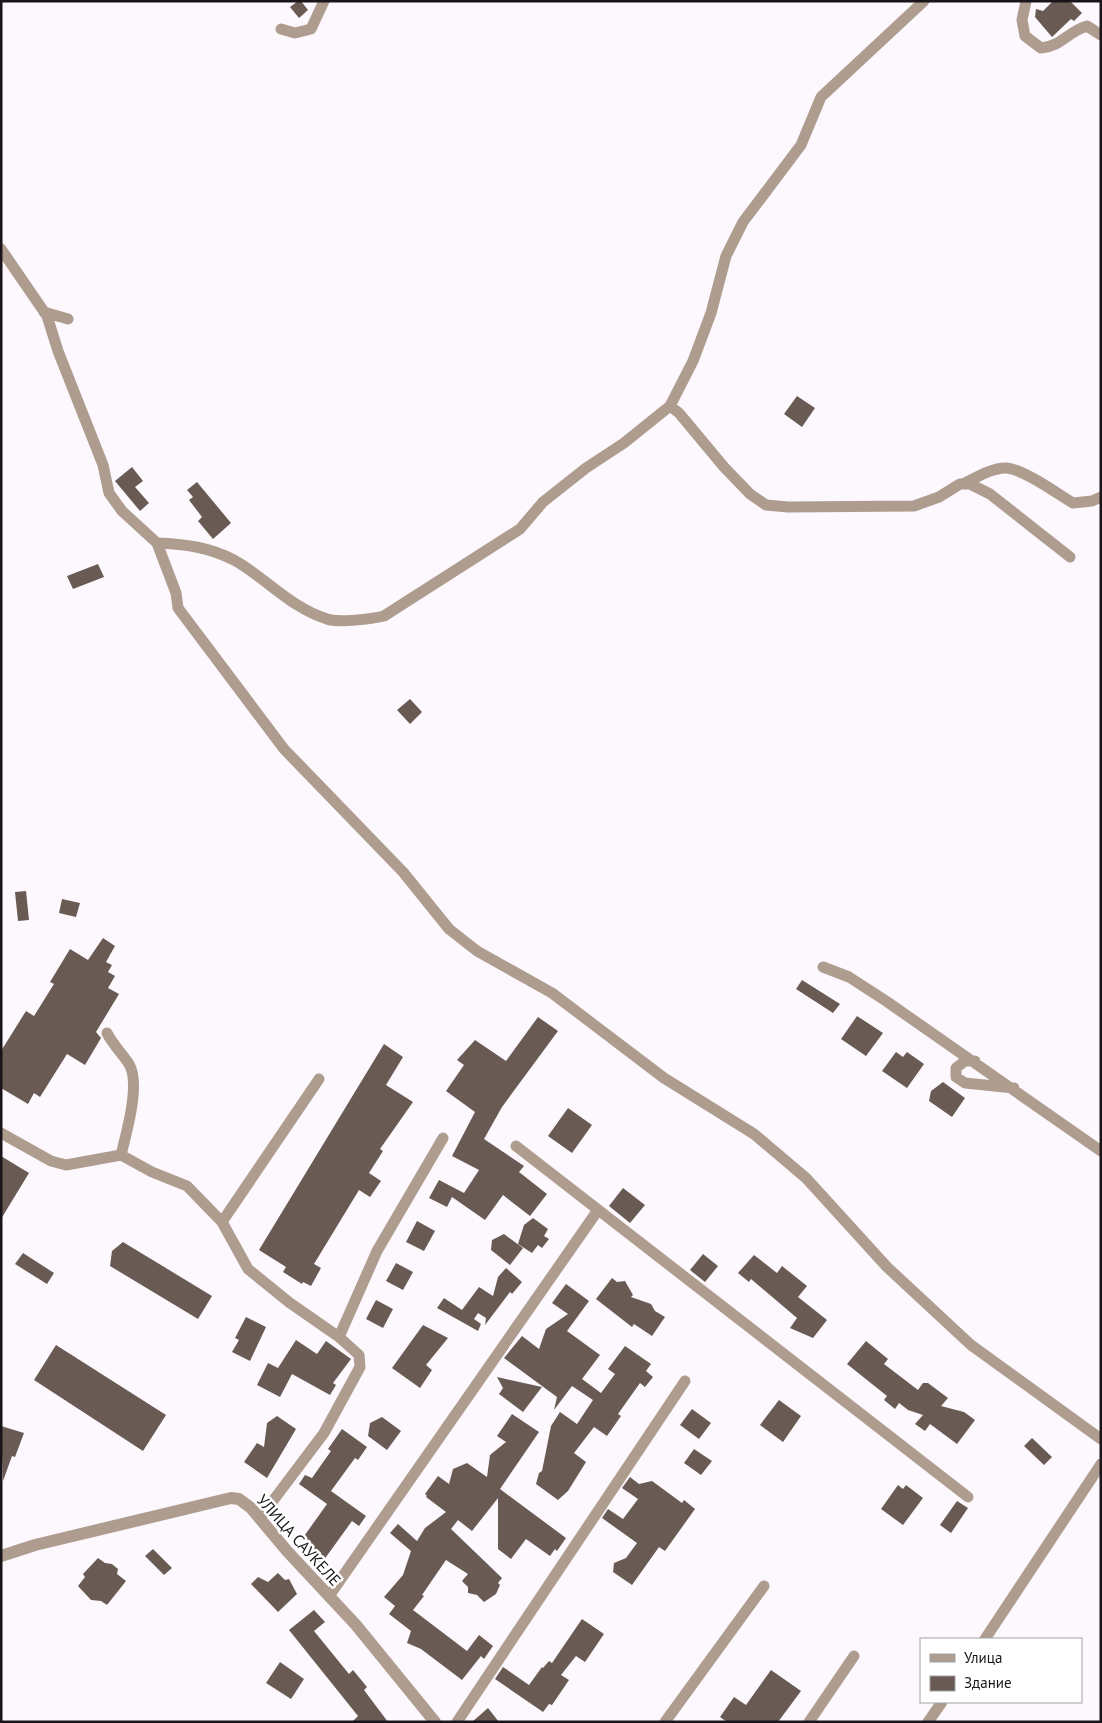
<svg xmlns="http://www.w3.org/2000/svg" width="1102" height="1723" viewBox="0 0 1102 1723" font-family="'PT Sans',sans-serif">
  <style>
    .building { fill: #695b53 }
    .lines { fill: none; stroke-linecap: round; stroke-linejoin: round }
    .minor { stroke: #ae9c8e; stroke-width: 11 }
    .tertiary { stroke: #ae9c8e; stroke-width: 12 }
    .labels { text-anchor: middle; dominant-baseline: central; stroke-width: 5; stroke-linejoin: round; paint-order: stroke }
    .street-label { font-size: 16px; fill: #19151a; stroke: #fff }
  </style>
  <rect width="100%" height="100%" fill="#fcf8fe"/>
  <path class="building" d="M 298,1 L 301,1 L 308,10 L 299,18 L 290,7 Z
    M 1053,1 L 1070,1 L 1082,13 L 1074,21 L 1071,19 L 1052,37 L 1035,17 L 1036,9 L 1043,11 Z
    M 797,396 L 815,408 L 802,427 L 784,414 Z
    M 132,467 L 143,481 L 135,487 L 149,503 L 140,511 L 115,481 Z
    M 197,482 L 231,523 L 213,539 L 198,521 L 202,517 L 189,500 L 193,497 L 187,490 Z
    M 98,564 L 104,577 L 73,589 L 67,576 Z
    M 410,699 L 422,712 L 410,724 L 397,710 Z
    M 26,891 L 29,920 L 18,921 L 15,892 Z
    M 62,899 L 80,903 L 76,917 L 59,913 Z
    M 103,938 L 115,946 L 106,962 L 112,965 L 108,972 L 115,976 L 108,988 L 119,994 L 96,1032 L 101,1038 L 85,1065 L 67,1054 L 40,1097 L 34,1093 L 28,1104 L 1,1088 L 1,1051 L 26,1011 L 34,1016 L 54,984 L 50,982 L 70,949 L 88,960 Z
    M 802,980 L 840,1004 L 833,1013 L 796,989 Z
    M 857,1016 L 883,1033 L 866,1056 L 841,1039 Z
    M 538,1017 L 558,1031 L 502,1107 L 484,1139 L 524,1166 L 519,1172 L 547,1194 L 530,1216 L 503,1195 L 485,1220 L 452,1197 L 447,1207 L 429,1198 L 439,1180 L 464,1193 L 479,1170 L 452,1156 L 475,1112 L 446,1091 L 464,1065 L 457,1060 L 475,1040 L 506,1061 Z
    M 384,1044 L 403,1057 L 386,1085 L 413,1102 L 380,1149 L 383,1151 L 369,1173 L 381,1181 L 370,1197 L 359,1190 L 314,1264 L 321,1268 L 311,1286 L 303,1282 L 302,1284 L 283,1272 L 286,1267 L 259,1250 Z
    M 896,1052 L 903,1057 L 907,1052 L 924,1064 L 907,1088 L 882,1071 Z
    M 943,1082 L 965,1098 L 952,1117 L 929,1101 L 931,1091 Z
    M 568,1108 L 592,1125 L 572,1153 L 548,1136 Z
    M 1,1156 L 29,1173 L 1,1219 Z
    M 623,1188 L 645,1205 L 630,1223 L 609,1206 Z
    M 533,1218 L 548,1229 L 544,1236 L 549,1239 L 542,1248 L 538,1245 L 532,1253 L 518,1244 L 524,1225 Z
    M 417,1221 L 435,1231 L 424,1251 L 406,1242 Z
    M 504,1234 L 523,1248 L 510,1265 L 491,1250 L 492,1240 Z
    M 123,1242 L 212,1296 L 198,1319 L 110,1266 L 112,1251 Z
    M 23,1253 L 54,1273 L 47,1284 L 15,1264 Z
    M 703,1254 L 718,1266 L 705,1282 L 690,1270 Z
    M 754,1255 L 777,1273 L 782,1266 L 807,1286 L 798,1297 L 827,1320 L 813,1338 L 790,1328 L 797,1318 L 751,1279 L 749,1282 L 738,1273 Z
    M 396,1263 L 413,1272 L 403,1290 L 386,1281 Z
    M 506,1268 L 522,1282 L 512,1294 L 510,1292 L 485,1325 L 486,1318 L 478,1313 L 474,1319 L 481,1324 L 478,1331 L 437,1308 L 444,1298 L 462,1310 L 479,1287 L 493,1296 L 498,1277 Z
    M 612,1278 L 617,1282 L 625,1281 L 633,1295 L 631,1297 L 651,1304 L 655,1311 L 665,1317 L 652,1336 L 634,1324 L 632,1327 L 596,1299 Z
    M 566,1284 L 589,1301 L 567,1331 L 600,1355 L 582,1379 L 601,1393 L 615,1374 L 608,1369 L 625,1346 L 651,1364 L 646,1371 L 653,1377 L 645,1387 L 640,1383 L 618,1414 L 621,1416 L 607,1436 L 594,1427 L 574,1453 L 586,1462 L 568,1491 L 558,1500 L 536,1484 L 539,1473 L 542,1471 L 551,1426 L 560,1412 L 577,1424 L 593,1400 L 572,1386 L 554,1410 L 557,1397 L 504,1358 L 522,1336 L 539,1349 L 546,1329 L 568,1314 L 552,1303 Z
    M 376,1300 L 393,1309 L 383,1328 L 366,1319 Z
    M 246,1317 L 266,1327 L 250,1361 L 232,1352 L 239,1340 L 235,1338 Z
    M 423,1325 L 448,1338 L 426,1365 L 432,1370 L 420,1388 L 392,1368 Z
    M 296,1340 L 317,1354 L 326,1341 L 351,1359 L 333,1383 L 336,1385 L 330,1395 L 292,1374 L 280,1397 L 257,1385 L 268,1363 L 278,1368 Z
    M 866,1341 L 888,1359 L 884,1364 L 918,1390 L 923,1383 L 928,1383 L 948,1398 L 941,1406 L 964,1412 L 975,1420 L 957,1444 L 930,1424 L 925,1431 L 915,1424 L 923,1415 L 908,1410 L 899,1403 L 895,1409 L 884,1400 L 887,1396 L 847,1364 Z
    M 56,1345 L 166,1415 L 143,1451 L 34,1380 Z
    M 497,1377 L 542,1387 L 523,1412 L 499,1394 L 503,1388 Z
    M 779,1400 L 801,1416 L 783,1442 L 760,1425 Z
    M 692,1409 L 711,1423 L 699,1439 L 680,1425 Z
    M 512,1414 L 539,1432 L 500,1489 L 566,1538 L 557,1551 L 555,1549 L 550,1556 L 526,1539 L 511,1559 L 498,1549 L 498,1498 L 472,1531 L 458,1520 L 451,1529 L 502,1578 L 498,1583 L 500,1585 L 496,1594 L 484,1602 L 477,1595 L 468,1593 L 468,1587 L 462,1581 L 468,1574 L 446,1560 L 422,1595 L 424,1596 L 413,1610 L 467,1651 L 479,1635 L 493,1646 L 484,1659 L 481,1656 L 462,1680 L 421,1649 L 407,1643 L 411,1631 L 389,1614 L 395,1606 L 384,1597 L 403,1575 L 411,1551 L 390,1533 L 398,1524 L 417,1541 L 425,1528 L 446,1512 L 426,1497 L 427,1496 L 425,1494 L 438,1476 L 449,1484 L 453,1469 L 467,1463 L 487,1477 L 490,1455 L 506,1442 L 497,1436 Z
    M 277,1416 L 296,1429 L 267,1478 L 244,1462 L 257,1443 L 264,1447 L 267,1423 Z
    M 382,1417 L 401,1431 L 387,1450 L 368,1436 L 370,1423 Z
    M 1,1426 L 24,1433 L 15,1457 L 12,1456 L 3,1481 Z
    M 342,1429 L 367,1447 L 358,1460 L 355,1458 L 331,1491 L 366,1516 L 359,1526 L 352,1521 L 321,1564 L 303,1550 L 308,1543 L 302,1539 L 327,1504 L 299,1484 L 305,1475 L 312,1478 L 331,1451 L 328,1449 Z
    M 1032,1438 L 1052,1457 L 1044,1465 L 1024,1446 Z
    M 694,1449 L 712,1461 L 701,1475 L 684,1463 Z
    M 630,1477 L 639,1484 L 652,1481 L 682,1503 L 684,1500 L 695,1509 L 665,1551 L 659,1547 L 632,1585 L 613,1572 L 614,1563 L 626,1558 L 637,1543 L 602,1518 L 608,1509 L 623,1519 L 638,1499 L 622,1488 Z
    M 898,1485 L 903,1489 L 906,1485 L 923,1498 L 903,1525 L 881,1509 Z
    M 957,1501 L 968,1508 L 951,1533 L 940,1525 Z
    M 153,1549 L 172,1568 L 164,1575 L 145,1556 Z
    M 98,1558 L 105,1563 L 112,1564 L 118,1569 L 117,1574 L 126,1581 L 107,1605 L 101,1601 L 91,1600 L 78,1586 L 85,1577 L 83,1574 Z
    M 278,1573 L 285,1580 L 289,1579 L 297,1594 L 278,1612 L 251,1584 L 258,1577 L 268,1582 Z
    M 314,1610 L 325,1622 L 314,1631 L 349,1674 L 353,1670 L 367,1687 L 364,1690 L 388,1722 L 352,1722 L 358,1716 L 289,1630 Z
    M 582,1619 L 604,1634 L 585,1662 L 576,1656 L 561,1675 L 569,1680 L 552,1705 L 549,1704 L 543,1712 L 495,1679 L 503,1667 L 529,1685 L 542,1667 L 543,1668 L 549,1661 L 552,1663 Z
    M 280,1662 L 304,1679 L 291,1699 L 266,1683 Z
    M 771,1670 L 801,1691 L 778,1722 L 727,1722 L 720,1717 L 734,1697 L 746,1705 Z
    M 488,1708 L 499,1722 L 472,1722 Z"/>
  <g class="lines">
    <path class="minor" d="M 1026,1 L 1022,20 L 1025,36 L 1041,48 C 1062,46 1067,32 1087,26 L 1101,35
      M 281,29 L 295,33 L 311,29 L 324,1
      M 1,249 L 47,316 L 58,351 L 103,465 L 109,493 L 122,511 L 157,543 L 176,593 L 178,608 L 284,749 L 403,872 L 449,929 L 477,951 L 552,993 L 664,1078 L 754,1134 L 806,1178 L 887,1267 L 971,1345 L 1101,1439
      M 44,312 L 68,319
      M 670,406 L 679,413 L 724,467 L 750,494 L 766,505 L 788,507 L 914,506 L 939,497 L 960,484 L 970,484 L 990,494 L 1070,557
      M 963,484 C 975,478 993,467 1007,468 C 1025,470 1058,494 1073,503 L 1092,501 L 1101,497
      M 157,543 C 185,544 208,547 234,560 C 266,578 291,608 327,619 C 338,623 372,619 384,616 L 520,529 L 543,502 L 586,468 L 624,443 L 670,406 L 693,361 L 711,313 L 726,256 L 743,222 L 801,145 L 821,97 L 924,1
      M 823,967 L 849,977 L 886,1001 L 1101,1151
      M 107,1033 C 113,1045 122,1053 129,1064 C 141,1084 126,1134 121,1155
      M 975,1061 L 965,1061 L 956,1068 L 956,1077 L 965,1083 L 1014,1088
      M 1,1133 L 51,1161 L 66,1165 L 121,1155 L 152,1172 L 187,1186 L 222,1222 L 248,1269 L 290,1303 L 339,1337 L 359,1355 L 360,1367 L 324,1433 L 260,1518
      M 516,1146 L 968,1497
      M 222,1222 L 319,1079
      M 339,1337 L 377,1251 L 443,1138
      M 329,1596 L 598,1210
      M 985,1639 L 1101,1464
      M 457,1722 L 685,1381
      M 665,1722 L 764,1586
      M 809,1722 L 854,1656
      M 928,1722 L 942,1702"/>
    <path class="tertiary" d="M 1,1556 L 35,1545 L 231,1498 L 239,1499 L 251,1508 L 287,1551 L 356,1625 L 435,1722"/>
  </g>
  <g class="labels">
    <g class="street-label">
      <text transform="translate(299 1540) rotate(48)">УЛИЦА САУКЕЛЕ</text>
    </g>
  </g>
  <rect width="1102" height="1723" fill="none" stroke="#19151a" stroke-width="5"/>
  <rect x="920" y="1638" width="162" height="65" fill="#ffffff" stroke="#a3a1a3"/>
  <rect x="930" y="1654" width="25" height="8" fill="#ae9c8e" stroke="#a3a1a3"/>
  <text x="964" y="1663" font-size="15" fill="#19151a">Улица</text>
  <rect x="930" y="1676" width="25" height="15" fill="#695b53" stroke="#a3a1a3"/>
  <text x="964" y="1688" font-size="15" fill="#19151a">Здание</text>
</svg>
